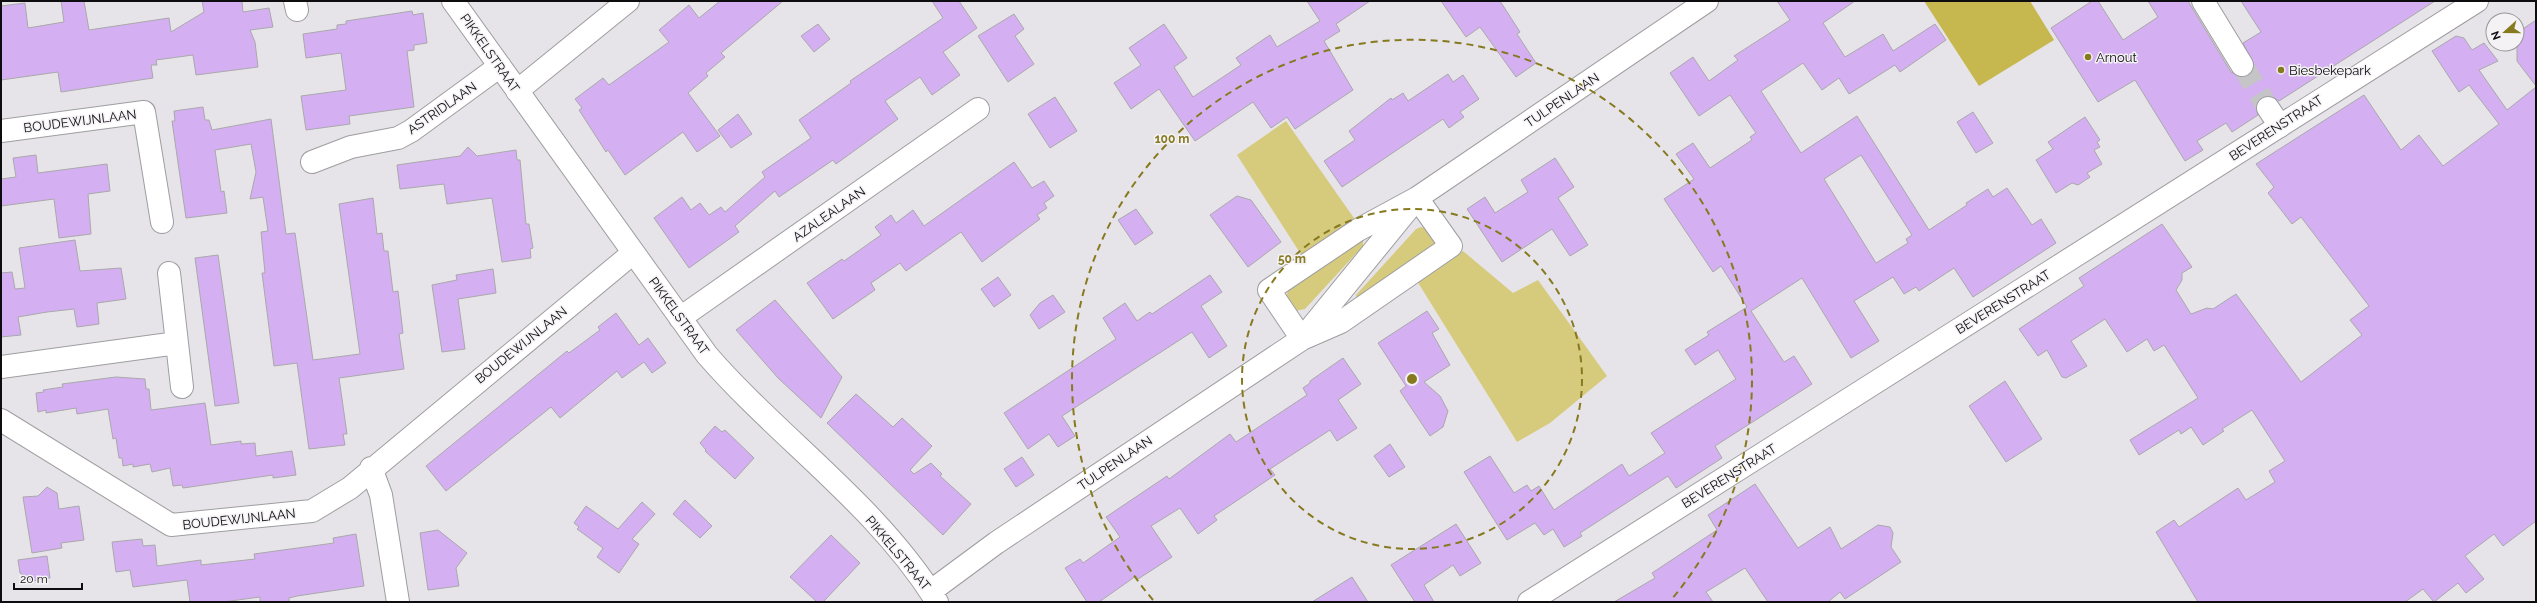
<svg xmlns="http://www.w3.org/2000/svg" width="2537" height="603" viewBox="0 0 2537 603" font-family="Raleway,sans-serif">
  <style>
    .green { fill: #d6cb7d }
    .forest { fill: #c6b74f }
    .building { fill: #d4b0f3; stroke: #aaa8ab; fill-rule: evenodd }
    .lines { fill: none; stroke-linecap: round; stroke-linejoin: round }
    .street-tunnel { stroke: #c5c4c7; stroke-width: 22; stroke-dasharray: 22 11; stroke-linecap: butt }
    .street-casing { stroke: #9e9da0; stroke-width: 24 }
    .secondary-casing { stroke: #9e9da0; stroke-width: 24 }
    .street { stroke: #fff; stroke-width: 22 }
    .secondary { stroke: #fff; stroke-width: 22 }
    .ring { fill: none; stroke: #86791e; stroke-width: 2; stroke-dasharray: 7 5 }
    .poi-dot { fill: #86791e; stroke: #f4f2f5; stroke-width: 1.5 }
    .labels { text-anchor: middle; dominant-baseline: central; stroke-width: 3; stroke-linejoin: round; paint-order: stroke }
    .street-label { font-size: 13px; fill: #0d0c0e; stroke: #f4f2f5 }
    .poi-label { font-size: 13px; fill: #0d0c0e; stroke: #f4f2f5; text-anchor: start }
    .centre { fill: #86791e; stroke: #f4f2f5; stroke-width: 2 }
    .ring-label { font-size: 12px; text-anchor: middle; font-weight: bold; fill: #86791e; stroke: #f4f2f5; stroke-width: 3; stroke-linejoin: round; paint-order: stroke }
  </style>
  <rect width="100%" height="100%" fill="#e6e4e8"/>
  <path class="green" d="M 1286,121 L 1356,221 L 1302,256 L 1237,155 Z
    M 1421,227 L 1432,230 L 1436,245 L 1356,298 L 1356,295 L 1416,229 Z
    M 1359,239 L 1363,240 L 1363,246 L 1305,309 L 1295,311 L 1285,299 L 1289,289 Z
    M 1463,251 L 1513,293 L 1538,280 L 1607,376 L 1550,423 L 1517,442 L 1417,281 Z"/>
  <path class="forest" d="M 1924,1 L 2030,1 L 2054,40 L 1979,86 Z"/>
  <path class="building" d="M 61,1 L 84,1 L 89,30 L 169,18 L 171,32 L 204,12 L 202,1 L 242,1 L 243,12 L 269,8 L 273,27 L 250,30 L 255,42 L 258,67 L 196,75 L 193,55 L 156,60 L 157,65 L 151,65 L 153,78 L 61,92 L 58,72 L 1,80 L 1,6 L 25,3 L 28,28 L 64,22 Z
    M 720,1 L 783,1 L 721,53 L 725,57 L 706,73 L 708,76 L 688,93 L 720,136 L 697,152 L 683,132 L 625,175 L 608,150 L 606,152 L 579,110 L 582,108 L 575,99 L 603,78 L 609,85 L 669,42 L 659,30 L 689,5 L 699,18 Z
    M 932,1 L 959,1 L 977,28 L 943,52 L 960,75 L 932,95 L 920,77 L 885,101 L 898,119 L 836,164 L 833,160 L 779,197 L 775,191 L 735,226 L 739,232 L 689,268 L 654,218 L 682,197 L 691,210 L 700,203 L 709,215 L 721,207 L 725,212 L 765,177 L 762,172 L 811,138 L 799,120 L 851,83 L 850,81 L 943,18 Z
    M 1307,1 L 1370,1 L 1336,24 L 1340,31 L 1324,41 L 1353,90 L 1295,129 L 1287,117 L 1271,128 L 1253,102 L 1195,141 L 1159,89 L 1131,109 L 1114,83 L 1141,65 L 1129,48 L 1164,24 L 1187,58 L 1174,67 L 1193,97 L 1241,65 L 1236,58 L 1270,35 L 1277,47 L 1320,21 Z
    M 1441,1 L 1500,1 L 1520,32 L 1517,34 L 1536,63 L 1516,77 L 1480,27 L 1466,37 Z
    M 1777,1 L 1855,1 L 1823,23 L 1845,57 L 1883,34 L 1893,51 L 1935,24 L 1946,40 L 1900,72 L 1895,65 L 1849,94 L 1839,78 L 1822,90 L 1803,63 L 1761,91 L 1801,153 L 1857,116 L 1929,230 L 1967,205 L 1966,203 L 1988,189 L 1993,197 L 2007,188 L 2032,225 L 2041,219 L 2056,243 L 1973,297 L 1954,268 L 1919,291 L 1916,287 L 1904,294 L 1893,277 L 1854,301 L 1879,341 L 1851,358 L 1802,278 L 1751,311 L 1784,362 L 1794,356 L 1812,384 L 1715,446 L 1722,458 L 1676,488 L 1668,476 L 1580,533 L 1582,536 L 1564,547 L 1553,529 L 1544,535 L 1535,523 L 1507,540 L 1464,472 L 1490,456 L 1514,493 L 1527,485 L 1531,491 L 1539,486 L 1554,510 L 1622,464 L 1629,476 L 1665,453 L 1651,433 L 1736,379 L 1718,350 L 1695,365 L 1685,350 L 1709,335 L 1707,332 L 1747,307 L 1721,266 L 1713,272 L 1664,199 L 1694,179 L 1676,154 L 1693,143 L 1710,168 L 1752,140 L 1750,137 L 1756,133 L 1730,95 L 1699,116 L 1670,73 L 1693,57 L 1709,81 L 1738,60 L 1734,56 L 1790,20 ZM 1861,155 L 1912,235 L 1906,239 L 1908,243 L 1876,263 L 1824,179 Z
    M 2092,1 L 2098,1 L 2123,40 L 2158,17 L 2148,1 L 2188,1 L 2231,72 L 2242,77 L 2249,75 L 2254,65 L 2243,43 L 2261,32 L 2241,1 L 2435,1 L 2279,101 L 2273,97 L 2261,97 L 2257,103 L 2258,115 L 2232,132 L 2226,123 L 2197,141 L 2203,150 L 2185,161 L 2135,80 L 2098,102 L 2051,28 Z
    M 412,11 L 413,15 L 423,13 L 427,43 L 414,45 L 414,50 L 407,51 L 414,107 L 349,116 L 350,124 L 306,130 L 301,96 L 346,90 L 341,53 L 306,58 L 303,34 L 337,29 L 337,25 L 346,24 L 346,21 Z
    M 1014,14 L 1024,29 L 1015,36 L 1034,64 L 1008,82 L 978,36 Z
    M 2536,20 L 2536,86 L 2517,61 L 2517,33 Z
    M 818,24 L 830,39 L 814,52 L 801,36 Z
    M 2456,36 L 2464,38 L 2472,50 L 2484,43 L 2498,61 L 2479,70 L 2507,110 L 2536,87 L 2536,521 L 2503,546 L 2494,534 L 2465,556 L 2484,579 L 2466,593 L 2458,583 L 2434,602 L 2423,589 L 2405,602 L 2198,602 L 2156,532 L 2174,520 L 2179,527 L 2238,488 L 2246,500 L 2275,482 L 2269,471 L 2285,461 L 2252,410 L 2222,429 L 2224,431 L 2203,445 L 2191,427 L 2181,434 L 2179,430 L 2139,455 L 2130,440 L 2198,398 L 2164,345 L 2154,351 L 2147,339 L 2127,352 L 2105,319 L 2071,341 L 2087,366 L 2066,378 L 2062,377 L 2047,350 L 2038,356 L 2019,329 L 2084,286 L 2079,278 L 2162,224 L 2192,267 L 2182,273 L 2182,280 L 2176,290 L 2191,314 L 2207,308 L 2213,309 L 2236,294 L 2301,382 L 2362,335 L 2350,320 L 2369,306 L 2301,217 L 2292,224 L 2268,193 L 2274,187 L 2256,164 L 2364,95 L 2401,150 L 2419,135 L 2443,166 L 2499,124 L 2469,85 L 2459,92 L 2432,51 Z
    M 1448,74 L 1453,82 L 1463,75 L 1479,99 L 1460,112 L 1464,117 L 1449,128 L 1443,119 L 1342,187 L 1324,161 L 1355,140 L 1349,131 L 1391,98 L 1392,100 L 1403,93 L 1408,101 Z
    M 1055,97 L 1077,131 L 1050,148 L 1028,114 Z
    M 203,107 L 205,120 L 209,120 L 212,130 L 271,119 L 286,234 L 295,233 L 313,360 L 360,354 L 339,204 L 373,198 L 377,234 L 382,233 L 384,251 L 388,251 L 393,292 L 398,291 L 403,333 L 399,334 L 404,369 L 339,378 L 347,434 L 343,434 L 345,445 L 309,449 L 297,363 L 274,366 L 262,273 L 265,273 L 261,232 L 268,231 L 263,197 L 250,199 L 256,172 L 251,144 L 215,150 L 221,192 L 224,191 L 227,213 L 186,218 L 172,121 L 175,121 L 174,111 Z
    M 1973,112 L 1993,143 L 1976,153 L 1957,122 Z
    M 738,114 L 752,134 L 731,148 L 718,130 Z
    M 2085,117 L 2100,140 L 2097,142 L 2100,147 L 2094,150 L 2102,164 L 2087,173 L 2090,177 L 2078,185 L 2072,183 L 2056,193 L 2036,160 L 2053,149 L 2048,142 Z
    M 468,147 L 477,156 L 516,150 L 517,160 L 520,160 L 526,224 L 529,224 L 533,248 L 530,249 L 531,258 L 502,262 L 492,198 L 447,204 L 444,184 L 400,189 L 397,165 L 460,156 Z
    M 36,155 L 38,173 L 107,164 L 110,191 L 88,194 L 91,234 L 59,238 L 54,199 L 1,206 L 1,179 L 16,177 L 13,158 Z
    M 1555,158 L 1574,187 L 1558,198 L 1588,245 L 1570,256 L 1552,229 L 1502,262 L 1467,209 L 1485,197 L 1495,213 L 1528,192 L 1521,180 Z
    M 1014,162 L 1032,188 L 1044,181 L 1054,196 L 1044,203 L 1047,208 L 1037,215 L 1040,219 L 982,262 L 961,232 L 906,271 L 900,263 L 871,283 L 875,290 L 833,319 L 807,283 L 842,259 L 844,261 L 881,235 L 875,227 L 891,215 L 896,223 L 913,210 L 924,226 Z
    M 1237,196 L 1251,200 L 1281,242 L 1248,267 L 1210,215 Z
    M 1136,209 L 1153,233 L 1135,245 L 1118,220 Z
    M 75,240 L 80,271 L 121,268 L 126,299 L 97,303 L 99,324 L 77,327 L 74,309 L 47,312 L 18,317 L 21,335 L 1,337 L 1,273 L 12,272 L 15,289 L 25,288 L 19,248 Z
    M 218,255 L 239,403 L 215,406 L 195,258 Z
    M 493,269 L 496,293 L 458,299 L 465,349 L 442,352 L 432,285 L 457,280 L 456,275 Z
    M 1210,275 L 1222,292 L 1201,306 L 1227,346 L 1209,358 L 1192,332 L 1062,416 L 1075,436 L 1058,447 L 1049,434 L 1028,449 L 1004,413 L 1116,339 L 1103,318 L 1125,303 L 1137,321 L 1150,312 L 1152,314 Z
    M 998,277 L 1011,295 L 994,307 L 981,289 Z
    M 1053,295 L 1065,312 L 1039,329 L 1030,315 L 1040,303 Z
    M 775,300 L 842,377 L 821,418 L 778,378 L 736,330 Z
    M 1427,311 L 1439,329 L 1432,333 L 1450,365 L 1424,382 L 1440,396 L 1448,411 L 1443,427 L 1430,436 L 1400,391 L 1406,386 L 1378,343 Z
    M 616,313 L 639,345 L 648,338 L 666,363 L 652,373 L 644,362 L 622,378 L 617,371 L 560,418 L 551,407 L 446,491 L 426,466 L 567,351 L 569,353 L 600,330 L 598,327 Z
    M 1343,358 L 1361,384 L 1338,400 L 1357,428 L 1337,441 L 1330,430 L 1270,469 L 1275,475 L 1214,516 L 1217,520 L 1198,534 L 1180,508 L 1151,526 L 1172,557 L 1138,579 L 1136,576 L 1099,602 L 1087,602 L 1065,568 L 1080,559 L 1083,563 L 1120,537 L 1106,517 L 1167,476 L 1169,479 L 1230,434 L 1236,442 L 1307,395 L 1303,388 L 1310,383 L 1310,381 Z
    M 116,377 L 145,379 L 146,389 L 149,389 L 151,410 L 205,403 L 211,445 L 241,441 L 241,444 L 255,443 L 256,456 L 292,451 L 296,475 L 273,478 L 273,475 L 183,488 L 182,485 L 173,486 L 170,468 L 152,472 L 150,464 L 133,467 L 133,464 L 123,466 L 122,458 L 119,458 L 116,438 L 113,439 L 108,409 L 77,414 L 76,408 L 46,413 L 46,410 L 38,412 L 36,393 L 44,392 L 43,390 L 63,387 L 62,384 Z
    M 2005,381 L 2042,439 L 2006,462 L 1969,406 Z
    M 856,394 L 893,427 L 902,418 L 932,446 L 910,470 L 914,474 L 931,463 L 942,474 L 940,476 L 971,504 L 943,535 L 827,423 Z
    M 715,426 L 722,432 L 725,430 L 754,458 L 735,479 L 705,451 L 706,450 L 700,443 Z
    M 1390,444 L 1405,467 L 1389,477 L 1374,456 Z
    M 1022,457 L 1034,475 L 1016,487 L 1004,469 Z
    M 1755,484 L 1798,548 L 1830,527 L 1841,549 L 1878,525 L 1890,527 L 1893,533 L 1891,547 L 1901,562 L 1845,599 L 1840,592 L 1828,602 L 1768,602 L 1745,568 L 1706,592 L 1713,602 L 1614,602 L 1655,578 L 1652,573 L 1717,530 L 1708,515 Z
    M 47,487 L 57,493 L 59,509 L 79,506 L 84,540 L 61,543 L 62,548 L 32,553 L 23,497 L 38,496 Z
    M 685,500 L 712,526 L 700,538 L 673,514 Z
    M 642,502 L 655,514 L 632,539 L 639,544 L 619,573 L 597,557 L 603,548 L 577,529 L 579,527 L 574,523 L 586,506 L 618,529 Z
    M 1456,524 L 1481,563 L 1460,576 L 1453,565 L 1424,585 L 1434,602 L 1415,602 L 1391,565 Z
    M 438,530 L 467,553 L 456,568 L 459,586 L 428,590 L 420,533 Z
    M 356,534 L 364,586 L 297,596 L 289,598 L 289,602 L 260,602 L 260,597 L 223,602 L 190,602 L 187,580 L 133,587 L 130,570 L 116,572 L 112,542 L 142,539 L 143,546 L 155,545 L 157,566 L 201,560 L 201,565 L 255,559 L 254,554 L 334,543 L 333,538 Z
    M 831,535 L 860,563 L 823,602 L 817,602 L 790,577 Z
    M 47,556 L 50,578 L 32,581 L 20,573 L 18,560 Z
    M 1352,577 L 1368,602 L 1312,602 Z"/>
  <g class="lines">
    <path class="street-tunnel" d="M 2242,65 L 2268,108"/>
    <g class="street-casing">
      <path id="street" d="M 295,1 L 297,10
        M 453,1 L 707,355 C 780,439 878,506 937,602
        M 2203,1 L 2242,65
        M 517,91 L 628,1
        M 2268,108 L 2280,126
        M 1,131 L 144,112 L 162,222
        M 312,162 L 351,147 L 398,138 L 411,131 L 500,66
        M 1417,198 L 1451,246 L 1341,322 L 1302,339 L 1269,290 L 1358,230 Z
        M 169,273 L 182,387
        M 680,318 L 978,109
        M 1,367 L 177,343
        M 1,420 L 171,525 L 312,511 L 350,488 L 633,253
        M 371,468 L 381,495 L 398,602
        M 931,591 L 996,543 L 1302,339 L 1417,198 L 1707,1"/>
    </g>
    <g class="secondary-casing">
      <path id="secondary" d="M 1529,602 L 2477,1"/>
    </g>
    <use href="#street" class="street"/>
    <use href="#secondary" class="secondary"/>
  </g>
  <g class="ring">
    <circle cx="1412" cy="379" r="170"/>
    <path d="M1153 600A340 340 0 1 1 1671 600"/>
  </g>
  <g class="poi-dot">
    <circle cx="2088" cy="57" r="4"/>
    <circle cx="2281" cy="70" r="4"/>
  </g>
  <g class="labels">
    <g class="street-label">
      <text transform="translate(490 53) rotate(55)">PIKKELSTRAAT</text>
      <text transform="translate(1562 100) rotate(-34)">TULPENLAAN</text>
      <text transform="translate(442 108) rotate(-35)">ASTRIDLAAN</text>
      <text transform="translate(80 121) rotate(-7)">BOUDEWIJNLAAN</text>
      <text transform="translate(2276 128) rotate(-33)">BEVERENSTRAAT</text>
      <text transform="translate(829 214) rotate(-35)">AZALEALAAN</text>
      <text transform="translate(2003 302) rotate(-32)">BEVERENSTRAAT</text>
      <text transform="translate(679 316) rotate(54)">PIKKELSTRAAT</text>
      <text transform="translate(521 345) rotate(-39)">BOUDEWIJNLAAN</text>
      <text transform="translate(1115 463) rotate(-34)">TULPENLAAN</text>
      <text transform="translate(1729 476) rotate(-32)">BEVERENSTRAAT</text>
      <text transform="translate(239 519) rotate(-6)">BOUDEWIJNLAAN</text>
      <text transform="translate(898 553) rotate(50)">PIKKELSTRAAT</text>
    </g>
    <g class="poi-label">
      <text x="2096" y="57">Arnout</text>
      <text x="2289" y="70">Biesbekepark</text>
    </g>
  </g>
  <circle cx="1412" cy="379" r="6" class="centre"/>
  <g class="ring-label">
    <text x="1172" y="143">100 m</text>
    <text x="1292" y="263">50 m</text>
  </g>
  <rect width="2537" height="603" fill="none" stroke="#0d0c0e" stroke-width="4"/>
  <g transform="translate(2505 32) rotate(249)"><circle r="19" fill="#f4f2f5" stroke="#989699"/>
  <path d="M0-3L7 15L0 10L-7 15Z" fill="#86791e"/>
  <text y="-6" font-size="11" font-weight="bold" text-anchor="middle" fill="#0d0c0e">N</text>
  </g>
  <path d="M14 583v6h68v-6" fill="none" stroke="#0d0c0e" stroke-width="2"/>
  <text x="20" y="583" font-size="12" fill="#0d0c0e" stroke="#f4f2f5" stroke-width="3" paint-order="stroke">20 m</text>
</svg>
